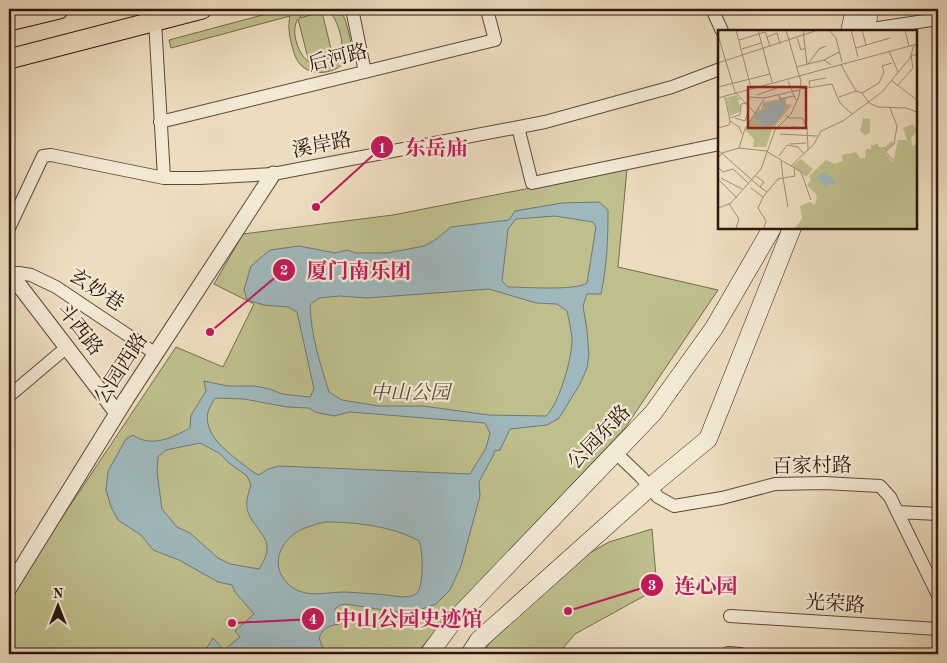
<svg xmlns="http://www.w3.org/2000/svg" width="947" height="663" viewBox="0 0 947 663" font-family="'Old Standard TT','Noto Serif SC',serif">
  <style>
    .green { fill: #bfbf8d; stroke: #766a4c; fill-rule: evenodd }
    .water { fill: #9fb8bd; stroke: #717776; fill-rule: evenodd }
    .lines { fill: none; stroke-linecap: round; stroke-linejoin: round }
    .minor-casing { stroke: #5d4839; stroke-width: 14 }
    .tertiary-casing { stroke: #5d4839; stroke-width: 17 }
    .secondary-casing { stroke: #2d160c; stroke-width: 19 }
    .primary-casing { stroke: #2d160c; stroke-width: 21 }
    .minor { stroke: #f3e9d5; stroke-width: 12 }
    .tertiary { stroke: #f3e9d5; stroke-width: 15 }
    .secondary { stroke: #f3e9d5; stroke-width: 18 }
    .primary { stroke: #edddbf; stroke-width: 19 }
    .labels { text-anchor: middle; dominant-baseline: central; stroke-width: 4.5; stroke-linejoin: round; paint-order: stroke }
    .street-label { font-size: 20px; fill: #2d160c; stroke: #f3e9d5 }
    .park-label { font-size: 20px; font-style: italic; fill: #594933; stroke: #f3e9d5 }
    .inset-road { fill: none; stroke: #a08d77; stroke-width: 1 }
    .view { fill: #8f2418; fill-opacity: 0.15; stroke: #8f2418; stroke-width: 2.5 }
    .inset-edge { fill: none; stroke: #2d160c; stroke-width: 2.5 }
    .leader { fill: none; stroke: #c2185b; stroke-width: 2 }
    .callout-dot { fill: #c2185b; stroke: #f3e9d5; stroke-width: 2 }
    .mark-label { font-size: 15px; text-anchor: middle; font-weight: bold; fill: #fff }
    .callout-label { font-size: 21px; text-anchor: middle; font-weight: bold; fill: #c2185b; stroke: #f3e9d5; stroke-width: 4.5; stroke-linejoin: round; paint-order: stroke }
  </style>
  <rect width="100%" height="100%" fill="#edddbf"/>
  <filter id="stains"><feTurbulence type="fractalNoise" baseFrequency=".004" numOctaves="4"/><feColorMatrix values="0 0 0 0 .2 0 0 0 0 .09 0 0 0 0 .02 0 0 0 .5 -.17"/></filter>
  <radialGradient id="worn" r=".72"><stop offset=".6" stop-color="#630" stop-opacity="0"/><stop offset="1" stop-color="#630" stop-opacity=".3"/></radialGradient>
  <path class="green" d="M 285,9 L 339,9 C 344,15 346,22 348,30 C 349,36 352,43 351,49 C 349,70 317,80 302,66 C 296,61 294,53 292,46 C 289,35 288,26 290,16 L 171,48 L 169,40 ZM 318,9 C 333,10 336,20 340,33 C 344,47 342,60 326,63 C 320,64 316,65 310,63 L 333,57 L 322,12 L 299,18 L 306,12 ZM 298,19 L 309,62 C 298,55 290,30 298,19 Z
    M 627,169 L 618,267 L 718,290 L 625,428 L 450,614 L 416,654 L 9,654 L 9,597 L 176,347 L 223,367 L 254,304 L 214,284 L 243,234 L 393,215 Z
    M 652,529 L 657,589 L 575,634 L 558,654 L 484,654 L 488,645 L 556,572 L 609,542 Z"/>
  <path class="water" d="M 599,202 L 608,210 C 608,239 607,266 601,294 L 587,294 L 583,306 L 587,330 L 589,355 L 587,368 L 580,384 L 559,418 L 547,425 L 510,429 L 500,450 L 494,451 L 494,454 L 479,482 L 480,496 L 461,566 L 450,590 L 436,604 L 419,610 L 397,612 L 345,604 L 340,605 L 335,609 L 336,618 L 339,624 C 328,626 323,628 319,638 L 323,648 L 328,654 L 206,654 L 206,649 L 213,638 L 224,650 L 240,637 L 235,631 L 254,614 L 235,592 L 232,585 L 218,582 L 179,560 L 153,550 L 141,535 L 118,520 L 111,507 L 106,490 L 108,471 L 126,439 L 133,435 C 151,448 172,438 190,428 L 191,415 L 206,391 L 204,381 L 228,386 L 255,386 L 270,389 L 282,394 L 310,397 L 314,389 L 297,312 L 288,307 L 264,305 L 247,300 L 244,290 L 251,266 L 270,250 L 299,246 L 335,253 L 347,250 L 356,253 L 387,253 L 424,246 L 435,240 L 451,227 L 509,220 L 515,211 L 562,203 ZM 555,216 L 593,222 L 596,227 L 587,283 C 575,291 524,287 508,287 L 502,281 L 508,229 L 516,219 ZM 489,289 L 536,303 L 557,304 L 567,311 C 569,320 571,329 572,338 C 573,356 559,404 546,416 L 489,415 L 423,406 L 379,406 L 342,400 L 329,392 C 320,363 311,336 310,305 L 319,298 L 340,296 L 367,298 ZM 215,398 L 244,399 L 287,407 L 309,408 L 315,412 L 334,416 L 350,412 L 485,423 L 490,433 L 486,448 L 470,474 L 279,466 L 268,469 L 259,475 L 253,472 C 236,458 202,438 208,412 C 209,408 213,402 215,398 ZM 200,443 L 219,453 L 229,463 L 247,476 L 251,485 C 248,493 245,504 248,512 C 253,527 272,538 266,555 C 265,560 261,565 259,569 L 230,564 L 218,558 L 190,533 L 177,527 L 162,509 L 157,472 L 158,457 L 166,450 ZM 325,522 C 354,522 393,526 419,541 C 423,550 424,585 417,593 C 413,597 407,596 402,597 C 382,594 363,593 344,592 C 331,592 314,596 302,592 C 283,586 273,567 281,550 C 290,531 306,527 325,522 Z"/>
  <g class="lines">
    <g class="minor-casing">
      <path id="minor" d="M 352,9 L 365,72
        M 712,9 L 722,31
        M 155,21 L 164,178
        M 865,30 L 938,19
        M 160,122 L 495,40 L 487,10
        M 518,127 L 532,183 L 720,144
        M 9,228 L 43,156 L 51,155 L 164,178 L 200,178 L 273,174 L 545,122 L 672,87 L 720,69
        M 10,273 L 19,273 L 31,275 L 56,287 L 156,354
        M 9,396 L 67,347
        M 615,452 L 641,477 L 658,497 L 674,506 L 722,498 L 775,484 L 824,483 L 880,486 L 890,497 L 938,595
        M 897,512 L 938,514
        M 730,616 L 938,629
        M 728,653 L 741,654"/>
    </g>
    <g class="tertiary-casing">
      <path id="tertiary" d="M 9,272 L 117,413
        M 9,588 L 126,399 L 273,174"/>
    </g>
    <g class="secondary-casing">
      <path id="secondary" d="M 850,31 L 855,9
        M 865,31 L 870,9
        M 429,654 L 451,624 L 653,413 L 714,328 L 772,228
        M 470,654 L 479,640 L 650,487 L 708,439 L 792,228"/>
    </g>
    <g class="primary-casing">
      <path id="primary" d="M 9,21 L 59,9
        M 9,59 L 202,9"/>
    </g>
    <use href="#minor" class="minor"/>
    <use href="#tertiary" class="tertiary"/>
    <use href="#secondary" class="secondary"/>
    <use href="#primary" class="primary"/>
  </g>
  <g class="labels">
    <g class="street-label">
      <text transform="translate(338 59) rotate(-14)">后河路</text>
      <text transform="translate(322 146) rotate(-11)">溪岸路</text>
      <text transform="translate(96 291) rotate(33)">玄妙巷</text>
      <text transform="translate(79 330) rotate(52)">斗西路</text>
      <text transform="translate(122 369) rotate(-57)">公园西路</text>
      <text transform="translate(600 438) rotate(-46)">公园东路</text>
      <text transform="translate(812 467) rotate(-1)">百家村路</text>
      <text transform="translate(835 605) rotate(4)">光荣路</text>
    </g>
    <g class="park-label">
      <text x="410" y="394">中山公园</text>
    </g>
  </g>
  <g transform="translate(718 30)">
    <rect width="199" height="199" fill="#edddbf"/>
    <path d="M 195,94 L 199,101 L 193,108 L 194,116 L 199,114 L 199,198 L 77,198 L 84,189 L 82,176 L 92,172 L 98,176 L 100,166 L 89,155 L 108,130 L 116,134 L 125,131 L 124,125 L 138,122 L 142,128 L 147,128 L 148,119 L 153,119 L 153,115 L 160,114 L 161,117 L 167,117 L 173,111 L 176,114 L 166,122 L 175,132 L 180,110 L 189,110 L 185,98 Z" fill="#bfbf8d"/>
    <path d="M 18,65 L 23,70 L 20,70 L 23,81 L 12,86 L 8,68 ZM 68,68 L 68,74 L 74,75 L 54,99 L 48,117 L 35,117 L 36,109 L 27,100 L 40,79 L 43,80 L 45,72 ZM 145,88 L 152,89 L 152,103 L 147,105 L 142,101 ZM 83,129 L 95,139 L 88,147 L 74,136 ZM 108,130 L 117,135 L 143,136 L 165,132 L 178,143 L 182,134 L 186,134 L 199,144 L 199,198 L 99,197 L 93,188 L 99,167 L 91,146 Z" fill="#bfbf8d"/>
    <path d="M 67,70 L 66,80 L 57,93 L 43,99 L 45,95 L 36,87 L 42,81 L 49,81 L 45,74 ZM 105,142 L 118,150 L 116,154 L 109,154 L 110,160 L 98,148 Z" fill="#9fb8bd"/>
    <path class="inset-road" d="M 18,0 L 33,58M 40,0 L 54,52M 85,0 L 89,34M 111,0 L 118,8 L 124,32M 133,0 L 140,27M 144,0 L 148,15M 187,0 L 191,17M 0,5 L 17,62 L 37,83M 79,8 L 83,20 L 87,18M 21,10 L 47,2 L 49,7M 52,17 L 49,7 L 59,3 L 62,14M 138,18 L 172,8M 24,19 L 43,13M 171,21 L 180,42M 106,30 L 121,22M 0,33 L 100,0M 90,34 L 101,19 L 108,16M 123,35 L 138,61 L 144,63 L 151,73 L 160,77 L 188,78 L 199,82M 78,37 L 106,30 L 113,35M 70,51 L 78,70M 174,51 L 199,70M 114,54 L 122,73 L 134,84M 179,56 L 195,38 L 193,25 L 199,25M 0,57 L 52,44M 92,58 L 91,51 L 108,48M 83,59 L 114,54M 144,63 L 161,53 L 166,42 L 164,36 L 174,33M 39,65 L 59,58M 61,65 L 62,69 L 76,66M 7,67 L 12,91M 121,67 L 138,61M 0,68 L 199,14M 172,78 L 179,96 L 176,114 L 167,122 L 175,130M 67,85 L 71,88 L 84,88 L 89,97 L 90,119M 11,88 L 22,85 L 23,74 L 29,73 L 32,67 L 46,68 L 81,60M 17,88 L 27,91 L 30,82M 12,91 L 21,97 L 24,104M 74,97 L 89,98M 0,98 L 11,95 L 12,91M 62,104 L 99,106M 72,114 L 88,113M 21,118 L 27,99 L 46,69M 0,120 L 42,157 L 46,152 L 38,146M 48,121 L 83,142 L 93,170M 61,126 L 69,115 L 80,117 L 85,123M 0,128 L 4,123 L 21,118 L 48,121M 63,131 L 65,148 L 77,146 L 76,139M 73,136 L 96,114 L 103,101 L 125,91 L 164,62 L 192,28 L 196,15M 1,138 L 5,142 L 15,139 L 30,153M 3,148 L 24,159M 1,150 L 19,168M 42,157 L 49,162 L 45,167M 33,158 L 45,167 L 40,178 L 48,191 L 46,198M 49,162 L 60,149 L 65,148 L 70,177M 11,174 L 21,189 L 18,198M 0,178 L 13,173 L 43,139 L 57,100 L 73,84 L 81,66 L 83,52 L 68,0"/>
    <path class="view" d="M 30,57 L 88,57 L 88,98 L 30,98 Z"/>
    <rect width="199" height="199" class="inset-edge"/>
  </g>
  <path class="leader" d="M316 207L382 147M210 332L284 270M568 611L652 585M232 623L313 619"/>
  <g class="callout-dot">
    <circle cx="316" cy="207" r="5"/>
    <circle cx="210" cy="332" r="5"/>
    <circle cx="568" cy="611" r="5"/>
    <circle cx="232" cy="623" r="5"/>
    <circle cx="382" cy="147" r="12"/>
    <circle cx="284" cy="270" r="12"/>
    <circle cx="652" cy="585" r="12"/>
    <circle cx="313" cy="619" r="12"/>
  </g>
  <g class="mark-label">
    <text x="382" y="153">1</text>
    <text x="284" y="275">2</text>
    <text x="652" y="590">3</text>
    <text x="313" y="624">4</text>
  </g>
  <g class="callout-label">
    <text x="436" y="155">东岳庙</text>
    <text x="359" y="278">厦门南乐团</text>
    <text x="706" y="593">连心园</text>
    <text x="409" y="626">中山公园史迹馆</text>
  </g>
  <rect width="947" height="663" fill="none" stroke="#edddbf" stroke-width="30"/>
  <rect x="10" y="10" width="927" height="643" fill="none" stroke="#2d160c" stroke-width="2.5"/>
  <rect x="15" y="15" width="917" height="633" fill="none" stroke="#2d160c"/>
  <g transform="translate(58 606)" stroke="#f3e9d5" stroke-width="4" paint-order="stroke">
  <path d="M0-4L9 19L0 12L-9 19Z" fill="#2d160c"/>
  <text y="-8" font-size="14" font-weight="bold" text-anchor="middle" fill="#2d160c">N</text>
  </g>
  <rect width="100%" height="100%" filter="url(#stains)"/>
  <rect width="100%" height="100%" fill="url(#worn)"/>
</svg>
